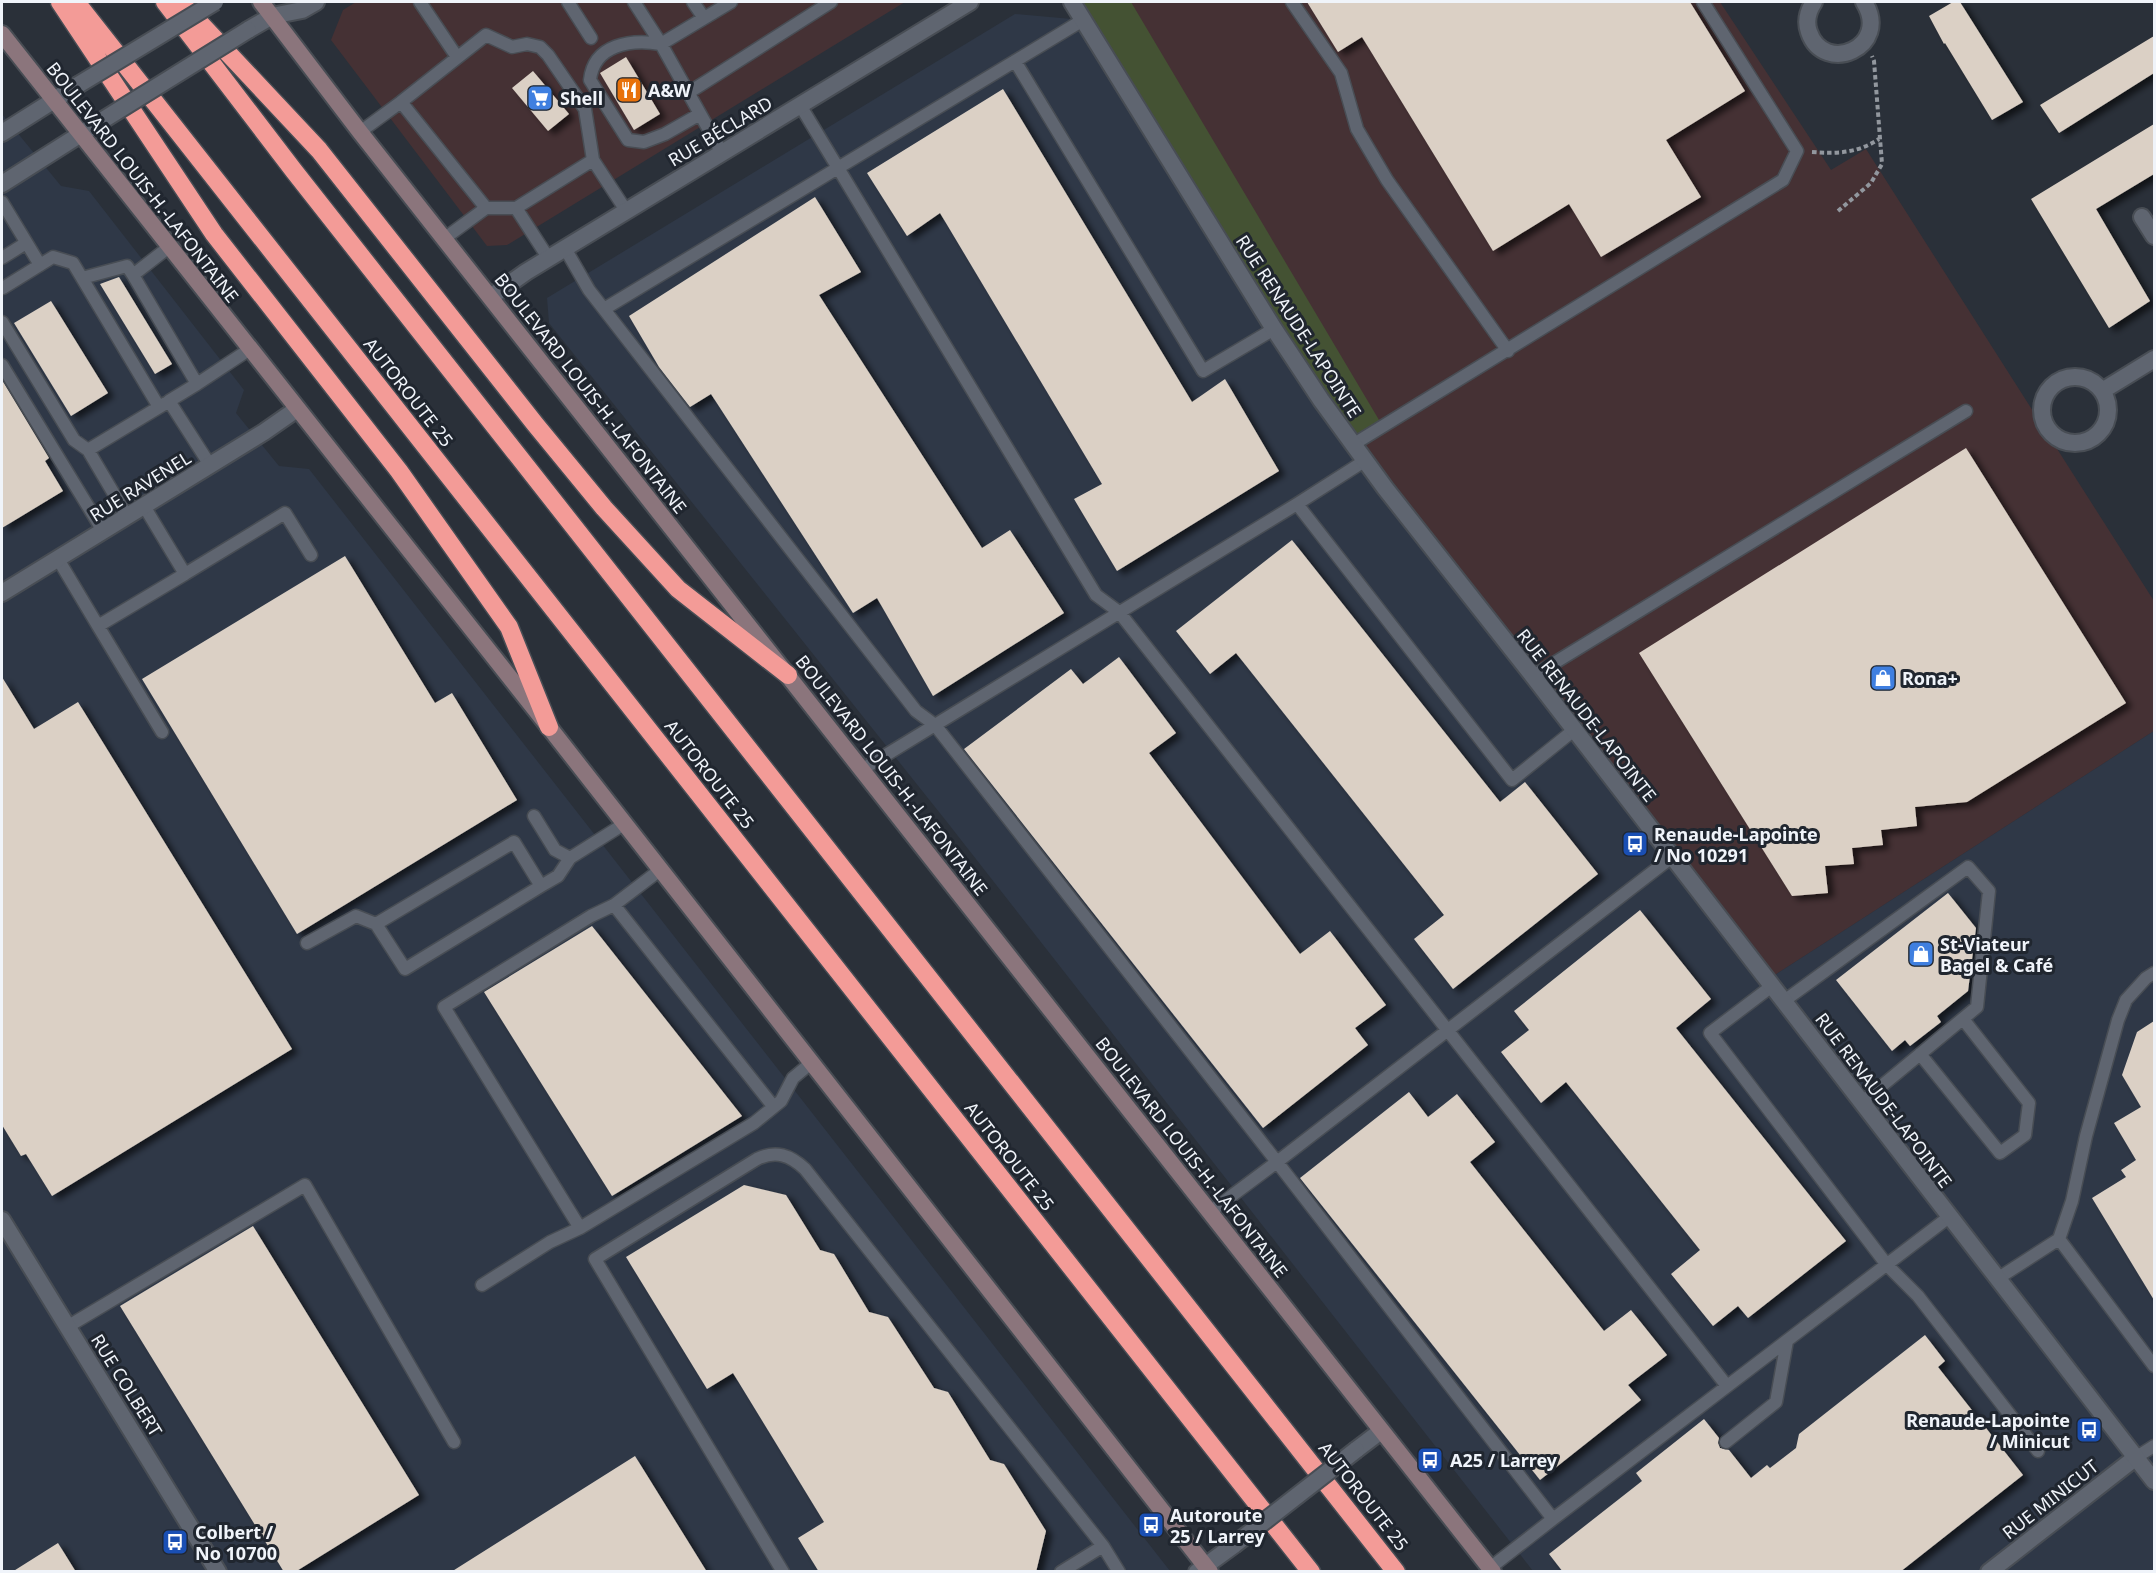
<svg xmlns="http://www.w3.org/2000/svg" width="2156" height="1573" viewBox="0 0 2156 1573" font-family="'Noto Sans',sans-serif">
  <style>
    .commercial { fill: #453134 }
    .built { fill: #2f3847 }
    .green { fill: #445233 }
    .building { fill: #dbd0c5; filter: url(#shadow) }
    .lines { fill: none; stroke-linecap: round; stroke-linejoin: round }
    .service-casing { stroke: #484d54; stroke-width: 15 }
    .minor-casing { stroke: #484d54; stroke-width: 20 }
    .tertiary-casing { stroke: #484d54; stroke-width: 20 }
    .secondary-casing { stroke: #484d54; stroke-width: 20 }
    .motorway-casing { stroke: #484d54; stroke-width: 21 }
    .path { stroke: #92979e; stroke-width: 4; stroke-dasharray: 4.5 3; stroke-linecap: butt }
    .service { stroke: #5f6570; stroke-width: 12 }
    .minor { stroke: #5f6570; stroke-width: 16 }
    .tertiary { stroke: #5f6570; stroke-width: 16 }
    .secondary { stroke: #8b757c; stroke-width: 16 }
    .motorway { stroke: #f39b97; stroke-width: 18 }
    .minor-bridge-casing { stroke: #484d54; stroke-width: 20; stroke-linecap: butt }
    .tertiary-bridge-casing { stroke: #484d54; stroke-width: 20; stroke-linecap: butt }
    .minor-bridge { stroke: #5f6570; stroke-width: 16 }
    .tertiary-bridge { stroke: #5f6570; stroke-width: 16 }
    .labels { text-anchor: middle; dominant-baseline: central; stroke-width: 6; stroke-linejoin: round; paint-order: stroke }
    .poi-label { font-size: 18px; font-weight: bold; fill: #f0f4fa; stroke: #20262f; text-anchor: start }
    .street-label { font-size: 18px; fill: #f0f4fa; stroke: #20262f }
  </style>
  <defs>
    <filter id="shadow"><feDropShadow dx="6" dy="4" stdDeviation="3" flood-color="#0009"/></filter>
  </defs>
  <rect width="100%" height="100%" fill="#2a3039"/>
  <path class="commercial" d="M 356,2 L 905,2 L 507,245 L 487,246 L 331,40 L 343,10 Z
    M 1071,2 L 1720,2 L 1831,170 L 1866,149 L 2154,601 L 2154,731 L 1767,980 L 1385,488 L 1381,466 L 1366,460 Z"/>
  <path class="built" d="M 1015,14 L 1083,20 L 1354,444 L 1767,980 L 2154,731 L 2154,1571 L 1533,1571 L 947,822 L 549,323 L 547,298 Z
    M 2,114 L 61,186 L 89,191 L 244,390 L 236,413 L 279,466 L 309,469 L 1170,1571 L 2,1571 Z"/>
  <path class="green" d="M 1071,2 L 1131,2 L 1382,425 L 1354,444 Z"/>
  <path class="building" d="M 1307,2 L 1690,2 L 1745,91 L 1666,140 L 1701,197 L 1601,257 L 1569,204 L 1493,251 L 1362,37 L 1338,52 Z
    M 1953,2 L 1960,2 L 2023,102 L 1992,120 L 1945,43 L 1944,44 L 1929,16 Z
    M 2154,36 L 2154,73 L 2059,133 L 2040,105 Z
    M 626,57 L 660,114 L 634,130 L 600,73 Z
    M 533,71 L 569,114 L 548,131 L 512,88 Z
    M 1003,89 L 1192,402 L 1225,379 L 1279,471 L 1117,571 L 1074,499 L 1102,484 L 940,213 L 907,236 L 867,173 Z
    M 2154,124 L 2154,174 L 2096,209 L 2150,301 L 2109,328 L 2031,199 Z
    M 815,197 L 861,272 L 819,295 L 982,548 L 1010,530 L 1064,613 L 933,696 L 877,598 L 853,613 L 711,394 L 690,407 L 659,367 L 629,316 Z
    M 119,277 L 172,364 L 155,374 L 100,284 Z
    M 51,301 L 108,393 L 71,416 L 14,323 Z
    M 2,380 L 49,458 L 45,461 L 63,491 L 2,528 Z
    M 1966,448 L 2126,703 L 1967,802 L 1915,807 L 1917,826 L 1881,830 L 1883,845 L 1852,848 L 1854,864 L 1825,866 L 1828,893 L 1792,896 L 1639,653 Z
    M 1292,540 L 1500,802 L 1525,782 L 1598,874 L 1453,989 L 1414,939 L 1444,915 L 1236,653 L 1210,674 L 1176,631 Z
    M 345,556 L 435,703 L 452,693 L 517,800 L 297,934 L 142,679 Z
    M 1119,657 L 1176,733 L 1149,753 L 1300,954 L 1330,931 L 1386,1005 L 1355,1028 L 1368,1045 L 1263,1128 L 964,749 L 1071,669 L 1083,684 Z
    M 2,677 L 34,729 L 78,702 L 292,1049 L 52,1196 L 26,1154 L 21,1156 L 2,1125 Z
    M 1948,893 L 1976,928 L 1968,991 L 1937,1016 L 1941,1022 L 1910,1046 L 1905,1040 L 1892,1051 L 1836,980 Z
    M 1640,910 L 1711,999 L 1676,1028 L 1846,1241 L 1748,1318 L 1738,1306 L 1713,1326 L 1671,1274 L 1700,1250 L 1566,1082 L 1541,1103 L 1501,1052 L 1529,1030 L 1514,1011 Z
    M 592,926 L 742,1116 L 612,1196 L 484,992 Z
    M 2154,1021 L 2154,1300 L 2092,1198 L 2126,1177 L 2121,1170 L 2136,1160 L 2114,1123 L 2141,1107 L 2122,1075 L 2137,1032 Z
    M 1409,1092 L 1428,1117 L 1457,1094 L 1495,1142 L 1470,1162 L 1604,1331 L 1631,1310 L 1667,1355 L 1628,1385 L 1641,1400 L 1540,1480 L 1300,1178 Z
    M 744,1185 L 786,1195 L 820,1250 L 834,1254 L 869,1312 L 888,1317 L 934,1388 L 948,1392 L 990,1460 L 1004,1464 L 1046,1531 L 1036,1572 L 819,1572 L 798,1538 L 824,1522 L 733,1373 L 707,1389 L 626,1257 Z
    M 253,1226 L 419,1495 L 295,1572 L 284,1572 L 120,1306 Z
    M 1925,1335 L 1945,1361 L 1938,1367 L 2023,1475 L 1900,1572 L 1563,1572 L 1549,1554 L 1642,1481 L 1636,1473 L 1704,1419 L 1719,1438 L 1718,1443 L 1720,1448 L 1729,1450 L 1751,1478 L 1767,1465 L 1770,1468 L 1796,1448 L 1799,1434 Z
    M 635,1456 L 707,1572 L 451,1572 Z
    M 58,1543 L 76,1572 L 12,1572 Z"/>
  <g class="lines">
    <g class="service-casing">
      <path id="service" d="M 420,2 L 457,57
        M 568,2 L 591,38
        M 634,2 L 661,44
        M 693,2 L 704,18
        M 1292,2 L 1341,73 L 1357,129 L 1387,180 L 1508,351
        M 661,44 C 631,39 594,44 590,80 L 628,140 L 644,142 L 665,134 L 700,114
        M 1015,61 L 1203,371 L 1274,329
        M 688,93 L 831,2
        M 401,102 L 486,35 L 512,47 L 527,44 L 540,47 L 548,55 L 585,109 L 593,160
        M 800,105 L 1096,595 L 1119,612 L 1727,1386
        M 360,132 L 401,102 L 486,208 L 516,208
        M 722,153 L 661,44 L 731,2
        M 2,202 L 40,265
        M 445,238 L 486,208
        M 169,247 L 133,275 L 197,384 L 250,349
        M 566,250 L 589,290 L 916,711 L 935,725 L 1297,504 L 1366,460
        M 2,258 L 26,243
        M 549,259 L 516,208 L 593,160 L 627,212
        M 133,275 L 127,266 L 82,278 L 159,407
        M 3,288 L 53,257 L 73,263 L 82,278
        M 604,309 L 1083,20
        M 2,322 L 74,440 L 88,450 L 127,516
        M 2,365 L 103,531
        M 197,384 L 169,401 L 210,465
        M 1354,444 L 1783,180 L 1797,151 L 1703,2
        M 88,450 L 166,403
        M 1297,504 L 1512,780 L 1574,730
        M 144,506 L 185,574 L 285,513 L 311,555
        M 58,559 L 98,626 L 185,574
        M 98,626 L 162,732
        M 1533,676 L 1966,411
        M 863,769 L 935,725 L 1277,1162 L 1672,857
        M 534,816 L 555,850 L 570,858
        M 660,870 L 614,905 L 591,916 L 444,1007 L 580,1228 L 754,1123 L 781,1101 L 793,1078 L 811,1063
        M 541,886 L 514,842 L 376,924 L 405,969 L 541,886 L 558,876 L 570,858 L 624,824
        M 614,905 L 773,1106
        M 307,943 L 356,916 L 376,924
        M 1772,986 L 1710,1033 L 1887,1265 L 1918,1296 L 2038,1451
        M 1784,1001 L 1968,867 L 1989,891 L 1977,1007 L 1861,1103
        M 1920,1054 L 2000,1153 L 2025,1135 L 2029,1103 L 1963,1019
        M 1210,1212 L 1277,1162 L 1553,1519 L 1490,1568
        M 2059,1239 L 2154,1366
        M 1997,1279 L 2059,1239 L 2072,1201 L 2086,1136 L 2118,1020 L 2126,1000 L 2146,978 L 2154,973
        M 482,1285 L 550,1242 L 580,1228
        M 67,1327 L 305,1185 L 454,1442
        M 1726,1442 L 1776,1402 L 1787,1341
        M 2135,1458 L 2154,1446
        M 1553,1519 L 1949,1217
        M 783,1572 L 595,1259 L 757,1159 C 776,1150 790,1155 805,1169 L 1103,1546
        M 1061,1572 L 1103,1546 L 1119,1572"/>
    </g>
    <g class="minor-casing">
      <path id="minor" d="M 1814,2 C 1808,11 1805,21 1809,32 C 1824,76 1892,47 1864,2
        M 2142,217 L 2154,236
        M 492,296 L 526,272 L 970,2
        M2042 410a33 33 0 1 1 66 0a33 33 0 1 1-66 0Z
        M 2102,391 L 2154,359
        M 2,593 L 264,432 L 297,409
        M 2,1220 L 218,1572
        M 1356,1450 L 1381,1431
        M 1197,1572 L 1234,1545
        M 1989,1572 L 2135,1458"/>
    </g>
    <g class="tertiary-casing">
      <path id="tertiary" d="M 1072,2 L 1274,329 L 1321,400 L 1385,488 L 1533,676 L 2154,1481
        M 248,30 L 272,16 L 302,10 L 316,2
        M 2,133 L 78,85
        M 2,184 L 103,120"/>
    </g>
    <g class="secondary-casing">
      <path id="secondary" d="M 261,2 L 360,132 L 1493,1572
        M 2,34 L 549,727 L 1210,1572"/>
    </g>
    <g class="motorway-casing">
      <path id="motorway" d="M 60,2 L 214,234 L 399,471 L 509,627 L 549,727
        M 76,2 L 1311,1572
        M 165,2 L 294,171 L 1396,1572
        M 182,4 L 319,150 L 535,424 L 604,508 L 678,589 L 788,675"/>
    </g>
    <path class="path" d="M 1812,152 C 1837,154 1858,153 1879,139
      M 1838,211 L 1871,183 L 1882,164 L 1874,61 L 1872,56"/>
    <use href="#service" class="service"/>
    <use href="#minor" class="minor"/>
    <use href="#tertiary" class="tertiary"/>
    <use href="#secondary" class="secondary"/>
    <use href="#motorway" class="motorway"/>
    <g class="minor-bridge-casing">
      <path id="minor-bridge" d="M 1234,1545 L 1356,1450"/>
    </g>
    <g class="tertiary-bridge-casing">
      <path id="tertiary-bridge" d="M 78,85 L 215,2
        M 103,120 L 248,30"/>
    </g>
    <use href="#minor-bridge" class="minor-bridge"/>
    <use href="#tertiary-bridge" class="tertiary-bridge"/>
  </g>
  <defs>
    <g id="restaurant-square" transform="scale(1.35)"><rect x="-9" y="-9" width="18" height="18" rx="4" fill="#e8710a" stroke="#20262f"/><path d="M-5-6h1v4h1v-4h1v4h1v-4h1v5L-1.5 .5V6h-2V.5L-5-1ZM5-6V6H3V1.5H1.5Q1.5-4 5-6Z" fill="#fff"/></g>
    <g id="supermarket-square" transform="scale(1.35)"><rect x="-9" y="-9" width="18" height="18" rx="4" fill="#3f7fe0" stroke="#20262f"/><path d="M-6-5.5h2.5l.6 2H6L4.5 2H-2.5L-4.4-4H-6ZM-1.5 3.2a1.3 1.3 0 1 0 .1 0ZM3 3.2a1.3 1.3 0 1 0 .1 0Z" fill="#fff"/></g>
    <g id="shop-square" transform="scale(1.35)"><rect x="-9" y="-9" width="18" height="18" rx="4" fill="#3f7fe0" stroke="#20262f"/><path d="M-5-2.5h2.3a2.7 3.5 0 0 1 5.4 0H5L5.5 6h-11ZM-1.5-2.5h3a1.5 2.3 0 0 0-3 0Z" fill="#fff"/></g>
    <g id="bus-square" transform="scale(1.35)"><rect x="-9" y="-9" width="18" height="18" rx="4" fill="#1a4fb4" stroke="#20262f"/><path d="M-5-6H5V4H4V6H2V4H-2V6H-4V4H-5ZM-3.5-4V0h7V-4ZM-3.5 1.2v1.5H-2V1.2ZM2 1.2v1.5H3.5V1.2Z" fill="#fff"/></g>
  </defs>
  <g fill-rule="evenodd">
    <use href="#restaurant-square" x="629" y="90"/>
    <use href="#supermarket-square" x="540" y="98"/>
    <use href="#shop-square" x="1883" y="678"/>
    <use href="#bus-square" x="1635" y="844"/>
    <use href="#shop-square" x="1921" y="954"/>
    <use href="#bus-square" x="2089" y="1430"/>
    <use href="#bus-square" x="1430" y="1460"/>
    <use href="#bus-square" x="1151" y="1525"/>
    <use href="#bus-square" x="175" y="1542"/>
  </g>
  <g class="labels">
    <g class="poi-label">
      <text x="648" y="90">A&amp;W</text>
      <text x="560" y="98">Shell</text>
      <text x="1902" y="678">Rona+</text>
      <text x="1654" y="834">Renaude-Lapointe<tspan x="1654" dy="21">/ No 10291</tspan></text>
      <text x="1940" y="944">St-Viateur<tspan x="1940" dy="21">Bagel &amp; Café</tspan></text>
      <text x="2070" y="1420" text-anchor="end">Renaude-Lapointe<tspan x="2070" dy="21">/ Minicut</tspan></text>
      <text x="1450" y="1460">A25 / Larrey</text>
      <text x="1170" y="1515">Autoroute<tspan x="1170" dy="21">25 / Larrey</tspan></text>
      <text x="195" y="1532">Colbert /<tspan x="195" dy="21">No 10700</tspan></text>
    </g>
    <g class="street-label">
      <text transform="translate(720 131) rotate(-31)">RUE BÉCLARD</text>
      <text transform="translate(143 182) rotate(52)">BOULEVARD LOUIS-H.-LAFONTAINE</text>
      <text transform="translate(1299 326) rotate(57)">RUE RENAUDE-LAPOINTE</text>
      <text transform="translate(409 392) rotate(52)">AUTOROUTE 25</text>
      <text transform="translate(591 393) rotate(52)">BOULEVARD LOUIS-H.-LAFONTAINE</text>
      <text transform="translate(140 486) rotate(-32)">RUE RAVENEL</text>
      <text transform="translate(1587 715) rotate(52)">RUE RENAUDE-LAPOINTE</text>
      <text transform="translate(710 774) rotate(52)">AUTOROUTE 25</text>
      <text transform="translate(892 775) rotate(52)">BOULEVARD LOUIS-H.-LAFONTAINE</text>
      <text transform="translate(1884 1100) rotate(53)">RUE RENAUDE-LAPOINTE</text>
      <text transform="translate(1010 1156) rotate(52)">AUTOROUTE 25</text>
      <text transform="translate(1192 1157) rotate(52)">BOULEVARD LOUIS-H.-LAFONTAINE</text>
      <text transform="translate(127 1385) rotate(58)">RUE COLBERT</text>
      <text transform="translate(1364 1496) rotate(52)">AUTOROUTE 25</text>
      <text transform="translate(2050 1499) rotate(-38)">RUE MINICUT</text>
    </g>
  </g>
  <rect width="2156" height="1573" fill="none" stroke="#f0f4fa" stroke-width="6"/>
</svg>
